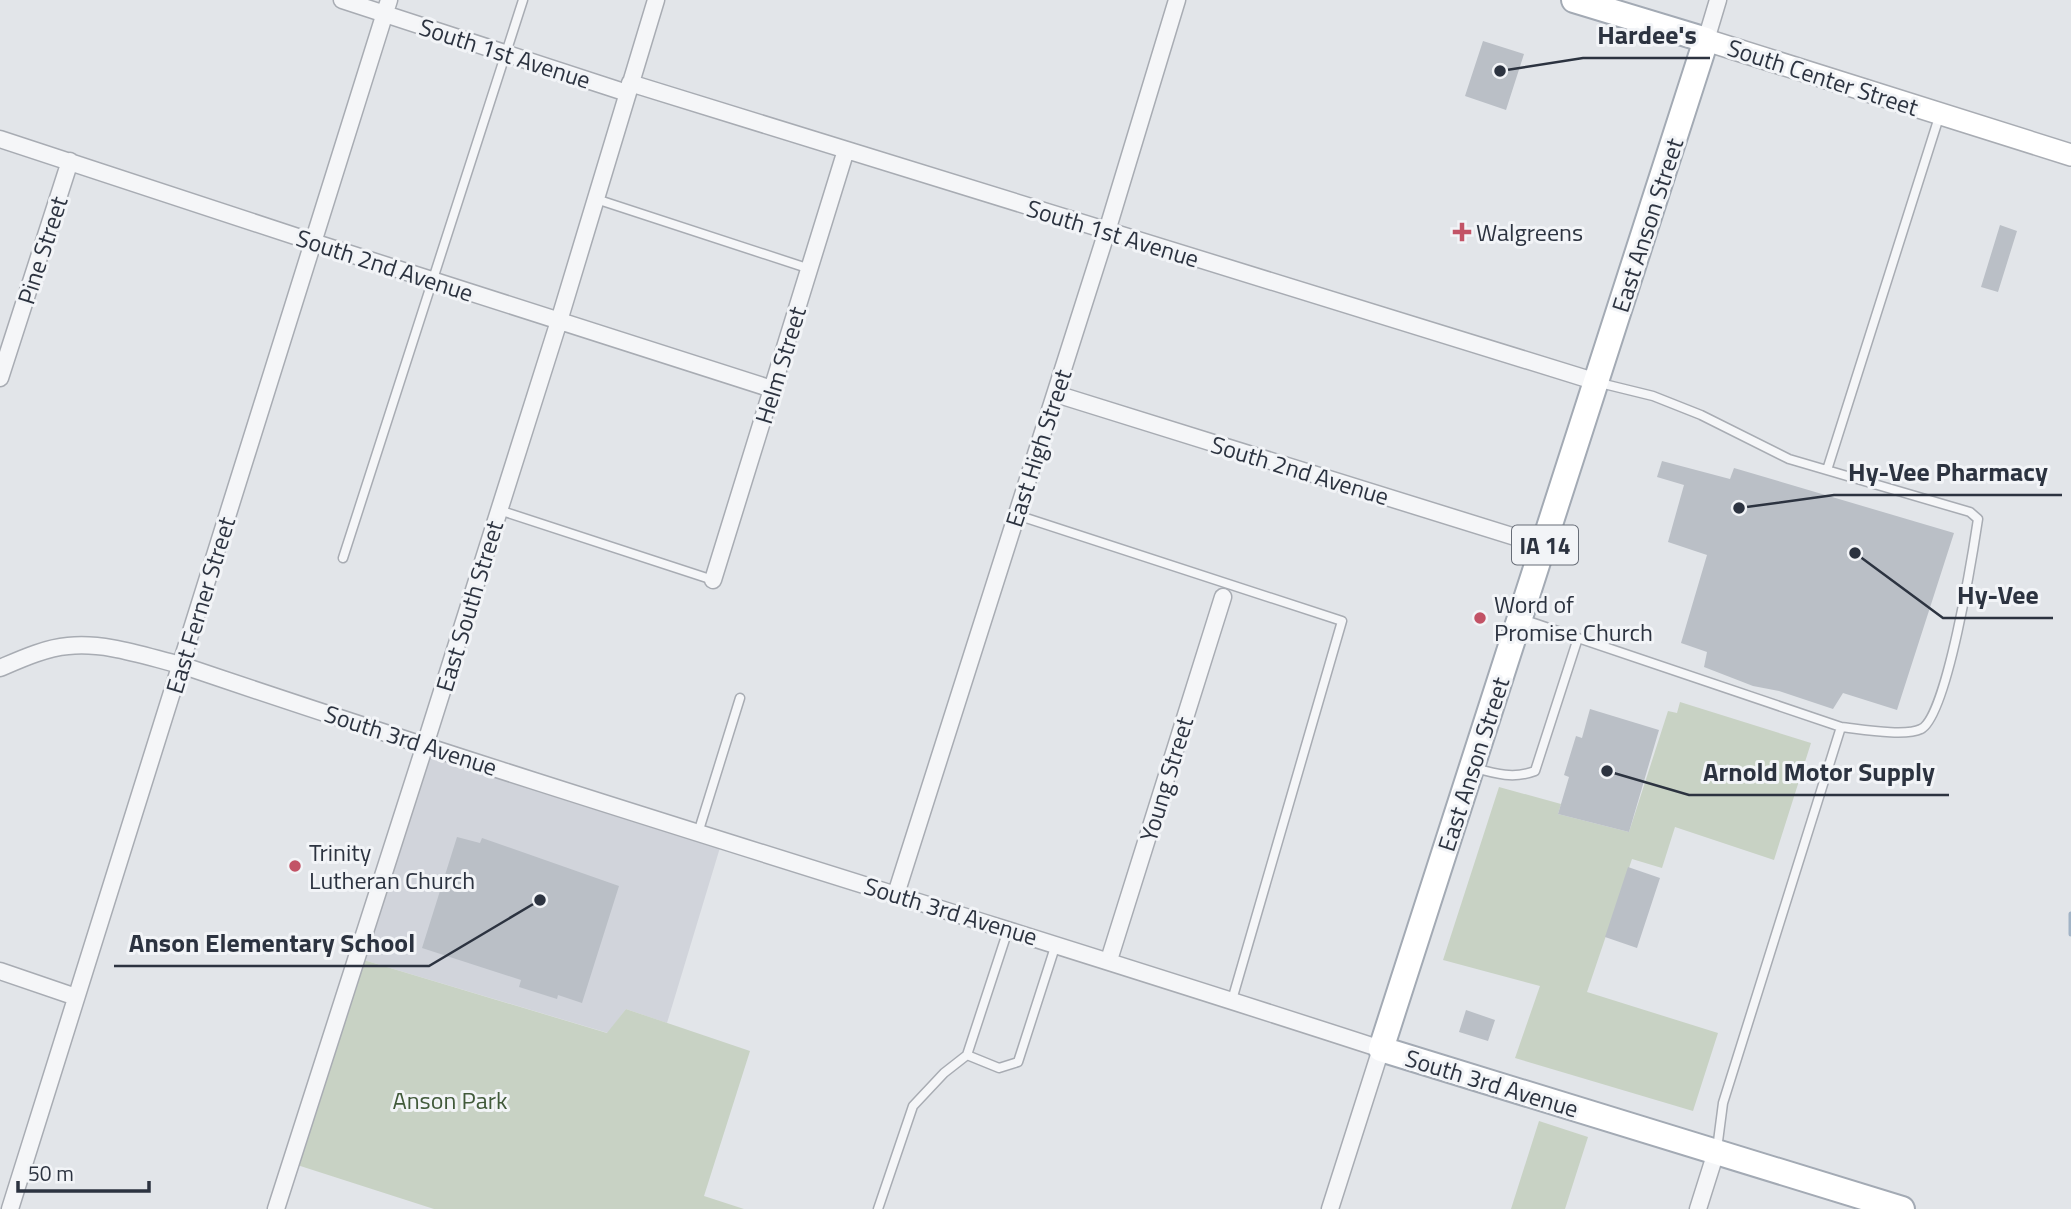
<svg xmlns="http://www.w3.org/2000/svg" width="2071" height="1209" viewBox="0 0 2071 1209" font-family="'Titillium Web',sans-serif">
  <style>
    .built { fill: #d1d4db }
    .green { fill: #c8d2c4 }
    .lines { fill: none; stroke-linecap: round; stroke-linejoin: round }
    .stream { stroke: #a1b3c6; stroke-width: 5 }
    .building { fill: #babfc6 }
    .lane-casing { stroke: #a8acb3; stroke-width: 11 }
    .street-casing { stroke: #a8acb3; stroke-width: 19 }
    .secondary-casing { stroke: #a8acb3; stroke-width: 24 }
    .primary-casing { stroke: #a3aab4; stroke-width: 28 }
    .lane { stroke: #f5f6f8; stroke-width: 8 }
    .street { stroke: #f5f6f8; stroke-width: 16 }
    .secondary { stroke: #fff; stroke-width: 21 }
    .primary { stroke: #fff; stroke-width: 24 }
    .poi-dot { fill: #c25366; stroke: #f2f4f7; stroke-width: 2.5 }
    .labels { text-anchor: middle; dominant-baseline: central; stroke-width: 6; stroke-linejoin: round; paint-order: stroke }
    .shield { fill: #f2f4f7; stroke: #676d77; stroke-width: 2 }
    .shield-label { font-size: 23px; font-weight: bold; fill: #2c3340 }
    .street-label { font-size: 24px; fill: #2c3340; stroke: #f2f4f7 }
    .poi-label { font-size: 24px; fill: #2c3340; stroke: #f2f4f7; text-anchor: start }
    .park-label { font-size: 24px; fill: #415a3a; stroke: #f2f4f7 }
    .leader { fill: none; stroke: #2c3340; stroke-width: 2.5 }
    .callout-dot { fill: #2c3340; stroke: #f2f4f7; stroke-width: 2.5 }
    .callout-label { font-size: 26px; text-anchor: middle; font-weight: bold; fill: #2c3340; stroke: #f2f4f7; stroke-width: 6; stroke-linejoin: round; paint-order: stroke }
  </style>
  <rect width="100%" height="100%" fill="#e2e5e9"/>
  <path class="built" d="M 425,745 L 722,841 L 667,1023 L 626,1009 L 608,1033 L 357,958 Z"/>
  <path class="green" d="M 1680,702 L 1811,743 L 1774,860 L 1675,827 L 1662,868 L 1632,859 L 1587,992 L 1718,1033 L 1693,1111 L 1515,1058 L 1540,986 L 1443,960 L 1499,787 L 1561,804 L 1558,814 L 1629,832 L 1668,711 L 1677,713 Z
    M 357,958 L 607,1033 L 626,1009 L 750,1051 L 704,1196 L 744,1209 L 434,1209 L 291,1163 Z
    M 1539,1121 L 1588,1137 L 1565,1209 L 1511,1209 Z"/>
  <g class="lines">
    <path class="stream" d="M 2071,914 L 2071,934"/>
  </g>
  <path class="building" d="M 1483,41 L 1524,54 L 1506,110 L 1465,96 Z
    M 2000,225 L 2017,231 L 1998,292 L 1981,287 Z
    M 1662,461 L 1730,479 L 1734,468 L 1954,533 L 1897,710 L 1843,693 L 1833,709 L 1779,691 L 1753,686 L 1704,667 L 1707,652 L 1681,643 L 1707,555 L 1668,542 L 1684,485 L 1657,477 Z
    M 1590,709 L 1659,730 L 1629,832 L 1558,814 L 1569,777 L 1564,775 L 1576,736 L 1582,738 Z
    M 457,837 L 480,843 L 482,838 L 619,886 L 582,1003 L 558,995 L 557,999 L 519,987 L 521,980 L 422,948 Z
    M 1628,867 L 1660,878 L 1637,948 L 1605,937 Z
    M 1466,1010 L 1495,1020 L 1488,1041 L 1459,1032 Z"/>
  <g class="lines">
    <g class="lane-casing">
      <path id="lane" d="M 596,199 L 810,269
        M 1600,383 L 1653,396 L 1701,415 L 1789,459 L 1970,512 L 1978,519 C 1973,552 1947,717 1921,729 C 1905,737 1860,729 1841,727
        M 1827,470 L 1940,114
        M 499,510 L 713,580
        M 1017,515 L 1342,621 L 1232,1000
        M 343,558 L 523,0
        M 1522,619 L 1841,727 L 1723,1103 L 1717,1149
        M 1475,768 C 1496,774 1514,779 1535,771 L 1578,638
        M 698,833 L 740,698
        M 967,1055 L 999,1068 L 1018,1062 L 1056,944
        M 878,1209 L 913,1106 L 944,1073 L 967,1055 L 1008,930"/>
    </g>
    <g class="street-casing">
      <path id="street" d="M 342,0 L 627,93
        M 1706,40 L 1718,0
        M 630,83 L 1597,382
        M 0,139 L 313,242 L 772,389
        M 0,378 L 70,161
        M 1056,394 L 1544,546
        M 713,580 L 846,150
        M 0,668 C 21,659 45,648 68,646 C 106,642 144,656 181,665 C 579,800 982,919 1381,1049 L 1330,1209
        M 896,894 L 1107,231 L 1177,0
        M 1109,960 L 1223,597
        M 0,971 L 76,997
        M 10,1209 L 389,0
        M 276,1209 L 425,745 L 559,321 L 656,0
        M 1698,1209 L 1716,1152"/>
    </g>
    <g class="secondary-casing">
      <path id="secondary" d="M 1706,40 L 2071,155"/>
    </g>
    <g class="primary-casing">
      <path id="primary" d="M 1574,0 L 1706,40 L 1381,1049 L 1902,1209"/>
    </g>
    <use href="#lane" class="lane"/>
    <use href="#street" class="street"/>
    <use href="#secondary" class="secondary"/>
    <use href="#primary" class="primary"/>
  </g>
  <g class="poi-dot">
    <path d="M1458.5 221.5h7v7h7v7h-7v7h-7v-7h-7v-7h7z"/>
    <circle cx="1480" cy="618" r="7"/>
    <circle cx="295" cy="866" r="7"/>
  </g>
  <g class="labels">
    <rect class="shield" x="1512" y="525.5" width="66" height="39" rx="5"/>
    <g class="shield-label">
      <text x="1545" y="545">IA 14</text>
    </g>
    <g class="street-label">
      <text transform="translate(505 53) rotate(18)">South 1st Avenue</text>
      <text transform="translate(1823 77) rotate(18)">South Center Street</text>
      <text transform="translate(1647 225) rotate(-72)">East Anson Street</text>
      <text transform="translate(1113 233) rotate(17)">South 1st Avenue</text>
      <text transform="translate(42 250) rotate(-72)">Pine Street</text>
      <text transform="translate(385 265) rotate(18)">South 2nd Avenue</text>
      <text transform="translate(780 365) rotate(-73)">Helm Street</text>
      <text transform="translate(1038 448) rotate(-72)">East High Street</text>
      <text transform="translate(1300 470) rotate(17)">South 2nd Avenue</text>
      <text transform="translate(200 605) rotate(-73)">East Ferner Street</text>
      <text transform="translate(469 606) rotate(-73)">East South Street</text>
      <text transform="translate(411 740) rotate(18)">South 3rd Avenue</text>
      <text transform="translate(1473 764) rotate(-72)">East Anson Street</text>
      <text transform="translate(1166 779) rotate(-73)">Young Street</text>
      <text transform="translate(951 911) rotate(17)">South 3rd Avenue</text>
      <text transform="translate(1492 1083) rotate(17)">South 3rd Avenue</text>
    </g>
    <g class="poi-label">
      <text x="1476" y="232">Walgreens</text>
      <text x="1494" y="604">Word of<tspan x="1494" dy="28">Promise Church</tspan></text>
      <text x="309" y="852">Trinity<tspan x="309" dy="28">Lutheran Church</tspan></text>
    </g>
    <g class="park-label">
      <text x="450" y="1100">Anson Park</text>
    </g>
  </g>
  <path class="leader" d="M1500 71L1583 58H1710M1739 508L1834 495H2062M1855 553L1943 618H2053M1607 771L1689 795H1949M540 900L429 966H114"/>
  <g class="callout-dot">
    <circle cx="1500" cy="71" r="7"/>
    <circle cx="1739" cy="508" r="7"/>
    <circle cx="1855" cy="553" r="7"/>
    <circle cx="1607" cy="771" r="7"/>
    <circle cx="540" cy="900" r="7"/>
  </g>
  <g class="callout-label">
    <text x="1647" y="44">Hardee's</text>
    <text x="1948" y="481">Hy-Vee Pharmacy</text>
    <text x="1998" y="604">Hy-Vee</text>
    <text x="1819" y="781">Arnold Motor Supply</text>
    <text x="272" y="952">Anson Elementary School</text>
  </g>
  <path d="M18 1181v10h131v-10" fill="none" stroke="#2c3340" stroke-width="3.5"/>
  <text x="28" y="1181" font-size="21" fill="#2c3340" stroke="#f2f4f7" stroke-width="5" paint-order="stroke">50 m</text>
</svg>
